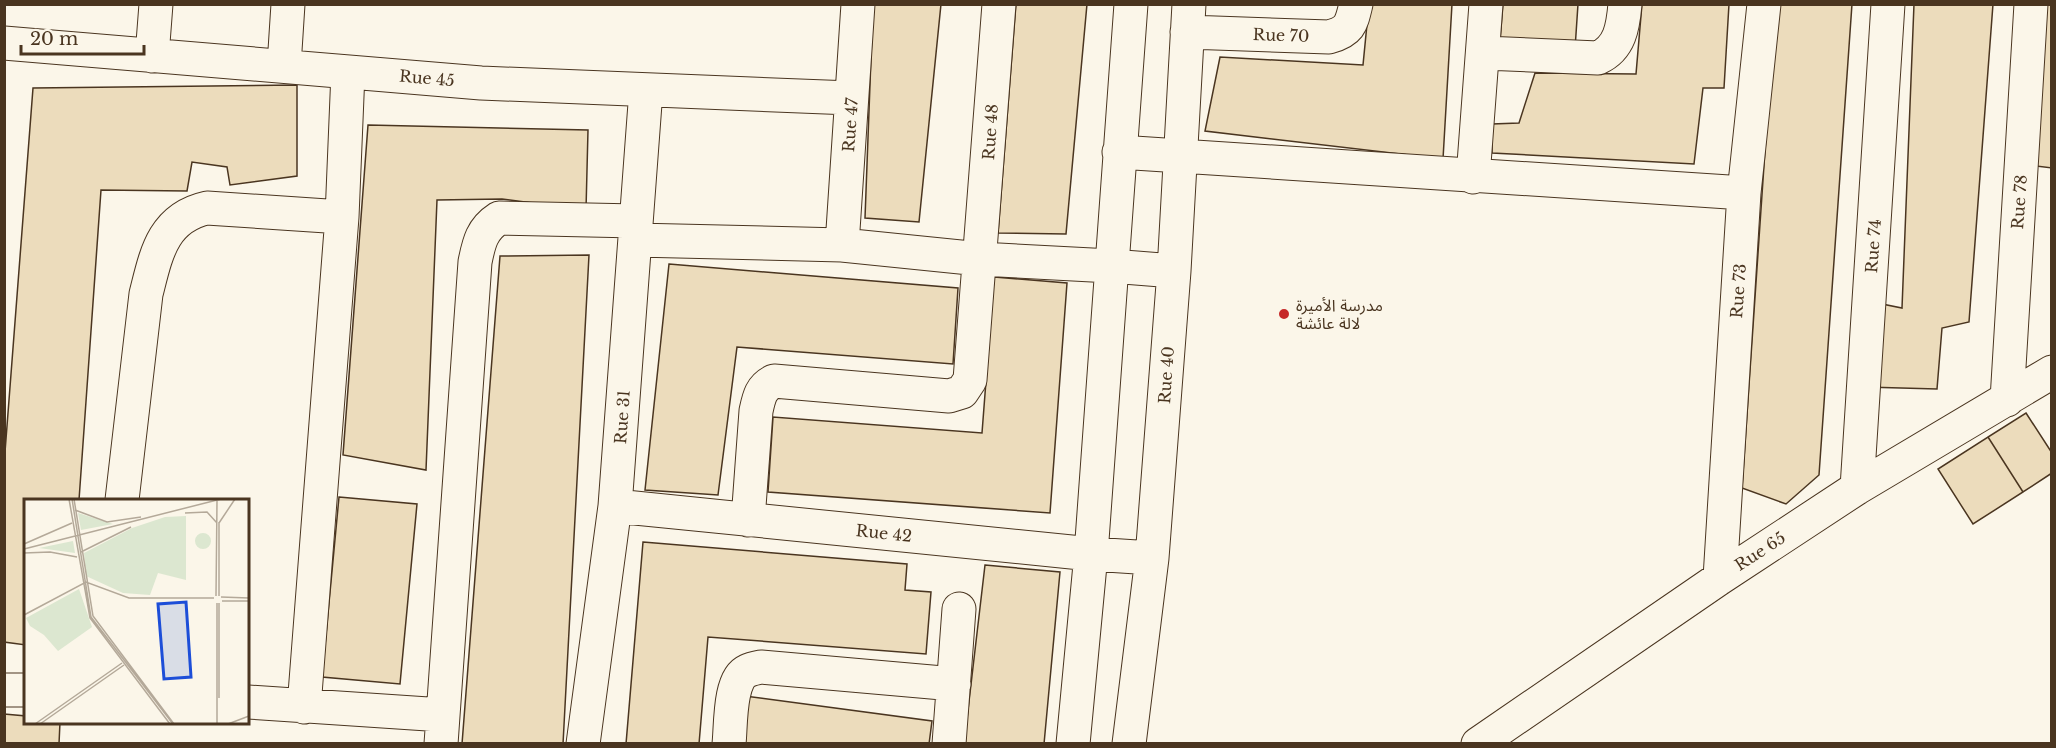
<svg xmlns="http://www.w3.org/2000/svg" width="2056" height="748" viewBox="0 0 2056 748" font-family="'Libre Baskerville','Noto Sans Arabic',serif">
  <style>
    .building { fill: #ecdcbc; stroke: #4a3520; stroke-width: 1.5 }
    .lines { fill: none; stroke-linecap: round; stroke-linejoin: round }
    .minor-casing { stroke: #4a3520; stroke-width: 35 }
    .minor { stroke: #fbf6e9; stroke-width: 33 }
    .poi-dot { fill: #c62828; stroke: #fbf6e9; stroke-width: 2 }
    .labels { text-anchor: middle; dominant-baseline: central; stroke-width: 4.5; stroke-linejoin: round; paint-order: stroke }
    .street-label { font-size: 16px; fill: #4a3520; stroke: #fbf6e9 }
    .poi-label { font-size: 16px; fill: #4a3520; stroke: #fbf6e9; text-anchor: start }
    .inset-road { fill: none; stroke: #b4a999; stroke-width: 1.5 }
    .view { fill: #1d4ed8; fill-opacity: 0.15; stroke: #1d4ed8; stroke-width: 3 }
    .inset-edge { fill: none; stroke: #4a3520; stroke-width: 3 }
  </style>
  <rect width="100%" height="100%" fill="#fbf6e9"/>
  <path class="building" d="M 873,4 L 941,4 L 919,222 L 865,218 Z
    M 1016,4 L 1087,4 L 1066,234 L 998,233 Z
    M 1369,4 L 1452,4 L 1443,159 L 1205,131 L 1220,57 L 1363,65 Z
    M 1503,4 L 1578,4 L 1575,49 L 1500,41 Z
    M 1642,4 L 1729,4 L 1724,88 L 1703,88 L 1694,164 L 1492,153 L 1492,124 L 1519,123 L 1535,73 L 1636,74 Z
    M 1775,4 L 1852,4 L 1819,475 L 1786,504 L 1742,488 Z
    M 1914,4 L 1993,4 L 1969,322 L 1942,328 L 1937,389 L 1865,387 L 1872,302 L 1902,308 Z
    M 2046,4 L 2052,4 L 2052,168 L 2029,165 Z
    M 297,85 L 297,176 L 230,185 L 227,167 L 192,162 L 187,191 L 101,190 L 79,500 L 26,500 L 26,645 L 4,642 L 4,465 L 33,88 Z
    M 368,125 L 588,130 L 586,210 L 502,199 L 437,200 L 426,470 L 343,455 Z
    M 589,255 L 563,744 L 462,744 L 500,256 Z
    M 669,264 L 958,288 L 953,364 L 737,347 L 718,495 L 645,490 Z
    M 994,277 L 1067,283 L 1050,513 L 768,492 L 773,417 L 982,433 Z
    M 2026,413 L 2052,453 L 2052,473 L 2023,492 L 1988,437 Z
    M 1988,437 L 2023,492 L 1973,524 L 1938,469 Z
    M 339,497 L 417,504 L 400,684 L 322,677 Z
    M 643,542 L 907,564 L 905,590 L 931,592 L 926,654 L 708,637 L 699,744 L 626,744 Z
    M 985,565 L 1060,572 L 1044,744 L 964,744 Z
    M 737,695 L 932,721 L 929,744 L 731,744 Z
    M 4,714 L 26,716 L 26,722 L 60,722 L 59,744 L 4,744 Z"/>
  <g class="lines">
    <g class="minor-casing">
      <path id="minor" d="M 1187,32 L 1329,37 C 1350,31 1351,25 1356,4
        M 4,43 L 481,83 L 851,98
        M 1484,53 L 1598,58 C 1620,48 1623,27 1625,4
        M 152,56 L 156,4
        M 284,66 L 288,4
        M 1119,152 L 1744,193
        M 1473,177 L 1486,4
        M 635,240 L 842,245 L 980,259 L 1111,266 L 1174,271
        M 842,245 L 858,4
        M 2007,400 L 2031,4
        M 1857,488 L 1888,4
        M 122,500 L 146,294 C 156,255 162,218 207,208 L 342,217
        M 615,506 L 1091,554 L 1152,558
        M 748,520 L 756,411 C 759,397 761,387 774,381 L 949,396 L 962,392 L 970,380 L 999,4
        M 1720,578 L 1744,193 L 1764,4
        M 4,690 L 26,690
        M 248,702 L 443,715
        M 304,707 L 342,217 L 348,72
        M 441,744 L 475,262 C 479,242 482,229 499,218 L 636,221
        M 583,744 L 615,506 L 646,90
        M 729,744 C 731,726 729,679 747,671 C 751,669 756,668 761,667 L 954,684
        M 949,744 L 959,609
        M 1073,744 L 1091,554 L 1131,4
        M 1129,744 L 1152,558 L 1174,271 L 1189,4
        M 1478,744 L 1720,578 L 1857,488 L 2052,372"/>
    </g>
    <use href="#minor" class="minor"/>
  </g>
  <circle class="poi-dot" cx="1284" cy="314" r="6"/>
  <g class="labels">
    <g class="street-label">
      <text transform="translate(1281 35) rotate(2)">Rue 70</text>
      <text transform="translate(427 78) rotate(5)">Rue 45</text>
      <text transform="translate(850 125) rotate(-86)">Rue 47</text>
      <text transform="translate(990 132) rotate(-86)">Rue 48</text>
      <text transform="translate(2019 202) rotate(-86)">Rue 78</text>
      <text transform="translate(1873 246) rotate(-86)">Rue 74</text>
      <text transform="translate(1738 291) rotate(-86)">Rue 73</text>
      <text transform="translate(1166 375) rotate(-86)">Rue 40</text>
      <text transform="translate(622 417) rotate(-86)">Rue 31</text>
      <text transform="translate(884 533) rotate(6)">Rue 42</text>
      <text transform="translate(1760 551) rotate(-33)">Rue 65</text>
    </g>
    <g class="poi-label">
      <text x="1296" y="305">مدرسة الأميرة<tspan x="1296" dy="18">لالة عائشة</tspan></text>
    </g>
  </g>
  <g transform="translate(24 499)">
    <rect width="225" height="225" fill="#fbf6e9"/>
    <path d="M 54,14 L 89,25 L 57,31 ZM 162,17 L 162,81 L 134,74 L 126,96 L 99,94 L 62,77 L 60,54 L 108,29 L 141,18 ZM171 42a8 8 0 1 1 16 0a8 8 0 1 1-16 0ZM 49,42 L 51,54 L 15,49 ZM 55,90 L 68,128 L 34,152 L 20,136 L 6,127 L 2,119 Z" fill="#dce7d0"/>
    <path class="inset-road" d="M 45,0 L 66,119 L 146,225M 48,0 L 67,118 L 149,225M 50,0 L 69,117 L 150,225M 51,11 L 83,23 L 117,18M 161,14 L 183,13 L 193,24M 195,24 L 211,0M 0,45 L 48,24M 0,50 L 197,0M 57,53 L 107,28M 0,54 L 26,53 L 53,58M 192,97 L 193,2M 195,97 L 195,23M 197,98 L 225,99M 198,102 L 225,102M 0,116 L 62,83 L 105,99 L 190,99M 195,199 L 195,104M 11,225 L 98,164M 16,225 L 100,166M 193,225 L 193,104M 204,225 L 225,217"/>
    <path class="view" d="M 162,103 L 167,178 L 140,180 L 134,105 Z"/>
    <rect width="225" height="225" class="inset-edge"/>
  </g>
  <rect width="2056" height="748" fill="none" stroke="#4a3520" stroke-width="12"/>
  <path d="M21 45v9h123v-9" fill="none" stroke="#4a3520" stroke-width="3"/>
  <text x="30" y="45" font-size="18" fill="#4a3520" stroke="#fbf6e9" stroke-width="4.5" paint-order="stroke">20 m</text>
</svg>
